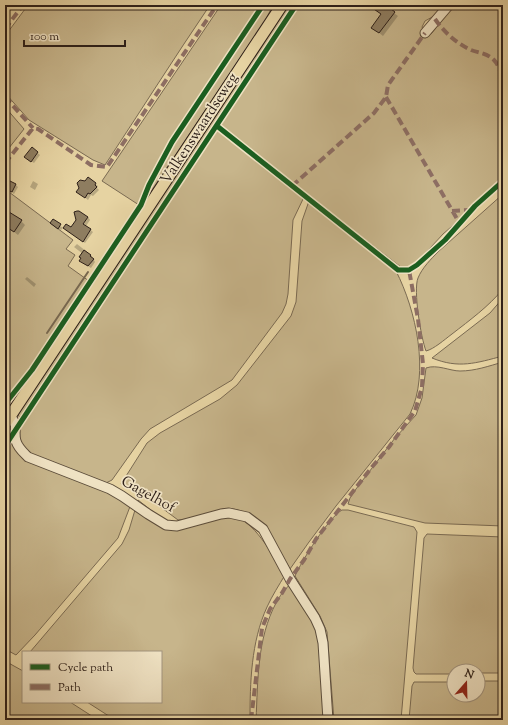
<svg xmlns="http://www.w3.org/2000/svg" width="508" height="725" viewBox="0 0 508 725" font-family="'Sorts Mill Goudy',serif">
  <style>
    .green { fill: #c7b58b; stroke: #7a6a52 }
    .shadow { fill: #0003 }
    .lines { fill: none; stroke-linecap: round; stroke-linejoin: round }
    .stream { stroke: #77674f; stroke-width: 2 }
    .building { fill: #8e7d60; stroke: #2e2019 }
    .minor-casing { stroke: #5c4d3b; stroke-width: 11 }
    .major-casing { stroke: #2e2019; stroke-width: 13 }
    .minor { stroke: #efe2c3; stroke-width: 9 }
    .major { stroke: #e6d3a2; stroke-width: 11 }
    .quiet { stroke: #8d6e63; stroke-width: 4; stroke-dasharray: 8 4; stroke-linecap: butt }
    .cycleway-casing { stroke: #efe2c3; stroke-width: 8 }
    .cycleway { stroke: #1b5e20; stroke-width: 5 }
    .labels { text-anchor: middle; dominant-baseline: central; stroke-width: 3.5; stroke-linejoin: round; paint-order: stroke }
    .street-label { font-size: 15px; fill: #2e2019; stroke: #efe2c3 }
  </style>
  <rect width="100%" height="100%" fill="#e6d3a2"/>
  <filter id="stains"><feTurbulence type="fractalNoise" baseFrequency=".005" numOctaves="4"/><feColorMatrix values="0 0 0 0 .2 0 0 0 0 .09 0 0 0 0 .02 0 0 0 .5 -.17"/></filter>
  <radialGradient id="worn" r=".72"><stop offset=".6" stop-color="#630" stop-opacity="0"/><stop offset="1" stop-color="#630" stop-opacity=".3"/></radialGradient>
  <path class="green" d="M 28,5 L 210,5 C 174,58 140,112 105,165 L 93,160 L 29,120 L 5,93 L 5,36 Z
    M 221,5 L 261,5 L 171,142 L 152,176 L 139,205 L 102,181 Z
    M 265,5 L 273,5 L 265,21 L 144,202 L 150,187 L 173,145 Z
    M 289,5 L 294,5 L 21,419 L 18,415 Z
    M 298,5 L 445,5 L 434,16 L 425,21 L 422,27 L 424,32 L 431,34 L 435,29 L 439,20 L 454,5 L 503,5 L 503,182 L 443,234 L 409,271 L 406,271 L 220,128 L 219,125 Z
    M 5,107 L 24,129 L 5,153 Z
    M 216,129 L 219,129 L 304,197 L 293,220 L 288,294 L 286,304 L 282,313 L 232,380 L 150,429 L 141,439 L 112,480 L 104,484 L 30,456 L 21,447 L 17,431 Z
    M 5,189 L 73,240 L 66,249 L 75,255 L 68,266 L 89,281 L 29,371 L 5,401 L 5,278 L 9,273 L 5,267 Z
    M 503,194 L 503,289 C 488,307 470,320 452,334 C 444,340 434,349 426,351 C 421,338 413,290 418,278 C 422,268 431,259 439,251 Z
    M 309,201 L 396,271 C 416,310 430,373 410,414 L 336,506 L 309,542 L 290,569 L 273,542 L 241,511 L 234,509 L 223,509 L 188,519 L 178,520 L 142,493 L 121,484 L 147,443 L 160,433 L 220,399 L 237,385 L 291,316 L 296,302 L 302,221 Z
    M 503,298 L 503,356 C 476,363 459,369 432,358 L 490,313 Z
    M 503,362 L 503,526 L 425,523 L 348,504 L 350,498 L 356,489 L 395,438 L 416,415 L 422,398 L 426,368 C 437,364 450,371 460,371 C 475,371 489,366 503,362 Z
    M 12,438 L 19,452 L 106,489 L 131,504 L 118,538 L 35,635 L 16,655 L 5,649 L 5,449 Z
    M 138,500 L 170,525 C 189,521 220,513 238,518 C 255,523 276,560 285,575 C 279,585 272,596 267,607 C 251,642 250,683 250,720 L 115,720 L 87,702 L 161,702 L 161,652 L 30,652 L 122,544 L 129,530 Z
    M 342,510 L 348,510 L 414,527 L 417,532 L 401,720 L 334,720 L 327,632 L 320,616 L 295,576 C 301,562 329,517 342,510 Z
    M 427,534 L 503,537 L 503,673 L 478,673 L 478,671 L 454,671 L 454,674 L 416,674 L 414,672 L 413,668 L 424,538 Z
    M 291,584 L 317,626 L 327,720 L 256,720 C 258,680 257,639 276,603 C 280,596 284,589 291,584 Z
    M 5,661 L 23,671 L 23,702 L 70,702 L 98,720 L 5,720 Z
    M 478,681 L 503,681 L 503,720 L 409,720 L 412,686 L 414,682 L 454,682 L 454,695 L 478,695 Z"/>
  <path class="shadow" d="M 372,5 L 383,5 L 398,16 L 383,36 L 373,28 L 381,14 L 376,10 Z
    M 32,148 L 40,155 L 34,163 L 28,159 Z
    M 88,179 L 98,186 L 97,188 L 99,190 L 93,196 L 91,195 L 88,200 L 78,192 Z
    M 33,181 L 38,184 L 35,190 L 30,187 Z
    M 15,184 L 18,187 L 14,194 L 5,188 Z
    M 88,217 L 90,220 L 86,226 L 93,232 L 85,243 L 64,228 L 71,229 L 77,220 Z
    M 5,220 L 21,221 L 25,225 L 18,235 L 5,225 Z
    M 53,220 L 63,228 L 61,230 L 53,225 Z
    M 77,244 L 91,255 L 95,262 L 91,268 L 83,263 L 83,254 L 74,247 Z
    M 27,277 L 36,284 L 34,287 L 25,279 Z
    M 5,310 L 8,316 L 6,322 L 5,321 Z"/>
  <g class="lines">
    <path class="stream" d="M 47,333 L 88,272"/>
  </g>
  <path class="building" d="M 368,5 L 386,5 L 395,12 L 379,33 L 371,28 L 381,14 Z
    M 32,147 L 38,152 L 31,162 L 24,157 Z
    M 88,177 L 96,183 L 95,185 L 97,187 L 90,194 L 88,193 L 85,198 L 76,192 L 79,188 L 77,183 L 80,180 L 85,181 Z
    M 8,180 L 16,184 L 12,192 L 5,189 L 5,185 Z
    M 77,211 L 79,211 L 88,217 L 83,224 L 91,229 L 83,242 L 63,228 L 66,224 L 71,227 L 76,220 L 74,212 Z
    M 9,212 L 22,220 L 14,232 L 5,226 L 5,218 Z
    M 53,219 L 61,224 L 58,229 L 50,223 Z
    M 84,250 L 91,255 L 90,256 L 94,259 L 88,266 L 79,261 L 81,258 L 79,257 Z"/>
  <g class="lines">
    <g class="minor-casing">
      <path id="minor" d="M 425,33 L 449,5
        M 10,417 C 19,423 13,432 16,441 C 18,448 23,452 28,457 L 110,489 L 122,496 L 148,514 L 166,525 L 177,526 L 221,514 L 229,513 L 247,517 L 263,529 L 290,579 L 315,618 L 320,629 L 323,643 L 328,720"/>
    </g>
    <g class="major-casing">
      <path id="major" d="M 5,424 L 282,5"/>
    </g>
    <use href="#minor" class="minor"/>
    <use href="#major" class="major"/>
    <path class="quiet" d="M 435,19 C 444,32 456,43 471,50 C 479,53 487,53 494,60 C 498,64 500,71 503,76
      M 5,29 L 23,5
      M 5,97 L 33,128
      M 386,97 L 460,224
      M 5,163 L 33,128 L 38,129 L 91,165 L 107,167 L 217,5
      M 292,186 L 374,113 L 386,97 L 388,85 L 425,33
      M 452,211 L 471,210
      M 251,720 L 262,628 L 270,609 L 282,593 L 290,579 L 304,560 L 316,539 L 372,467 L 389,447 L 415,411 L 422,387 L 423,364 L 418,319 L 409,270"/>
    <g class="cycleway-casing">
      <path id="cycleway" d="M 217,126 L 398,270 L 409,270 L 417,265 L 445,240 L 475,206 L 503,181
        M 5,404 L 32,370 L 141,205 L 149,185 L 172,142 L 263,5
        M 5,446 L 296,5"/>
    </g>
    <use href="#cycleway" class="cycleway"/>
  </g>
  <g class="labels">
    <g class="street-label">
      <text transform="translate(200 129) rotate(-57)">Valkenswaardseweg</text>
      <text transform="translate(148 495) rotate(29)">Gagelhof</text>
    </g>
  </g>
  <rect width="508" height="725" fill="none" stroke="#e6d3a2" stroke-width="20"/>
  <rect x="6" y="6" width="496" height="713" fill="none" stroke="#2e2019" stroke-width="2"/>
  <rect x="10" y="10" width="488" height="705" fill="none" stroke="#2e2019"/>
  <rect x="22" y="651" width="140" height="52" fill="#efe2c3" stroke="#a2947f"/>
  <rect x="30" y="664" width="20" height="6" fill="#1b5e20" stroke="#a2947f"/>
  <text x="58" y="671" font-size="12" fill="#2e2019">Cycle path</text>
  <rect x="30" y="684" width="20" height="6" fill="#8d6e63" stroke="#a2947f"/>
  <text x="58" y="691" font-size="12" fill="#2e2019">Path</text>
  <g transform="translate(466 683) rotate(20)"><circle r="19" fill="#efe2c3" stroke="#a2947f"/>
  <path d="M0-3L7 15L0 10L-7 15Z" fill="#8f2418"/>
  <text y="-6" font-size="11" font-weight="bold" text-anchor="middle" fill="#2e2019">N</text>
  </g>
  <path d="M24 40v6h101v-6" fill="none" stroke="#2e2019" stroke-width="2"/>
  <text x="30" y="40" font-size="12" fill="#2e2019" stroke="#efe2c3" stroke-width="3" paint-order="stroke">100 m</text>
  <rect width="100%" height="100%" filter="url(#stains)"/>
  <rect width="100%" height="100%" fill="url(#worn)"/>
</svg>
